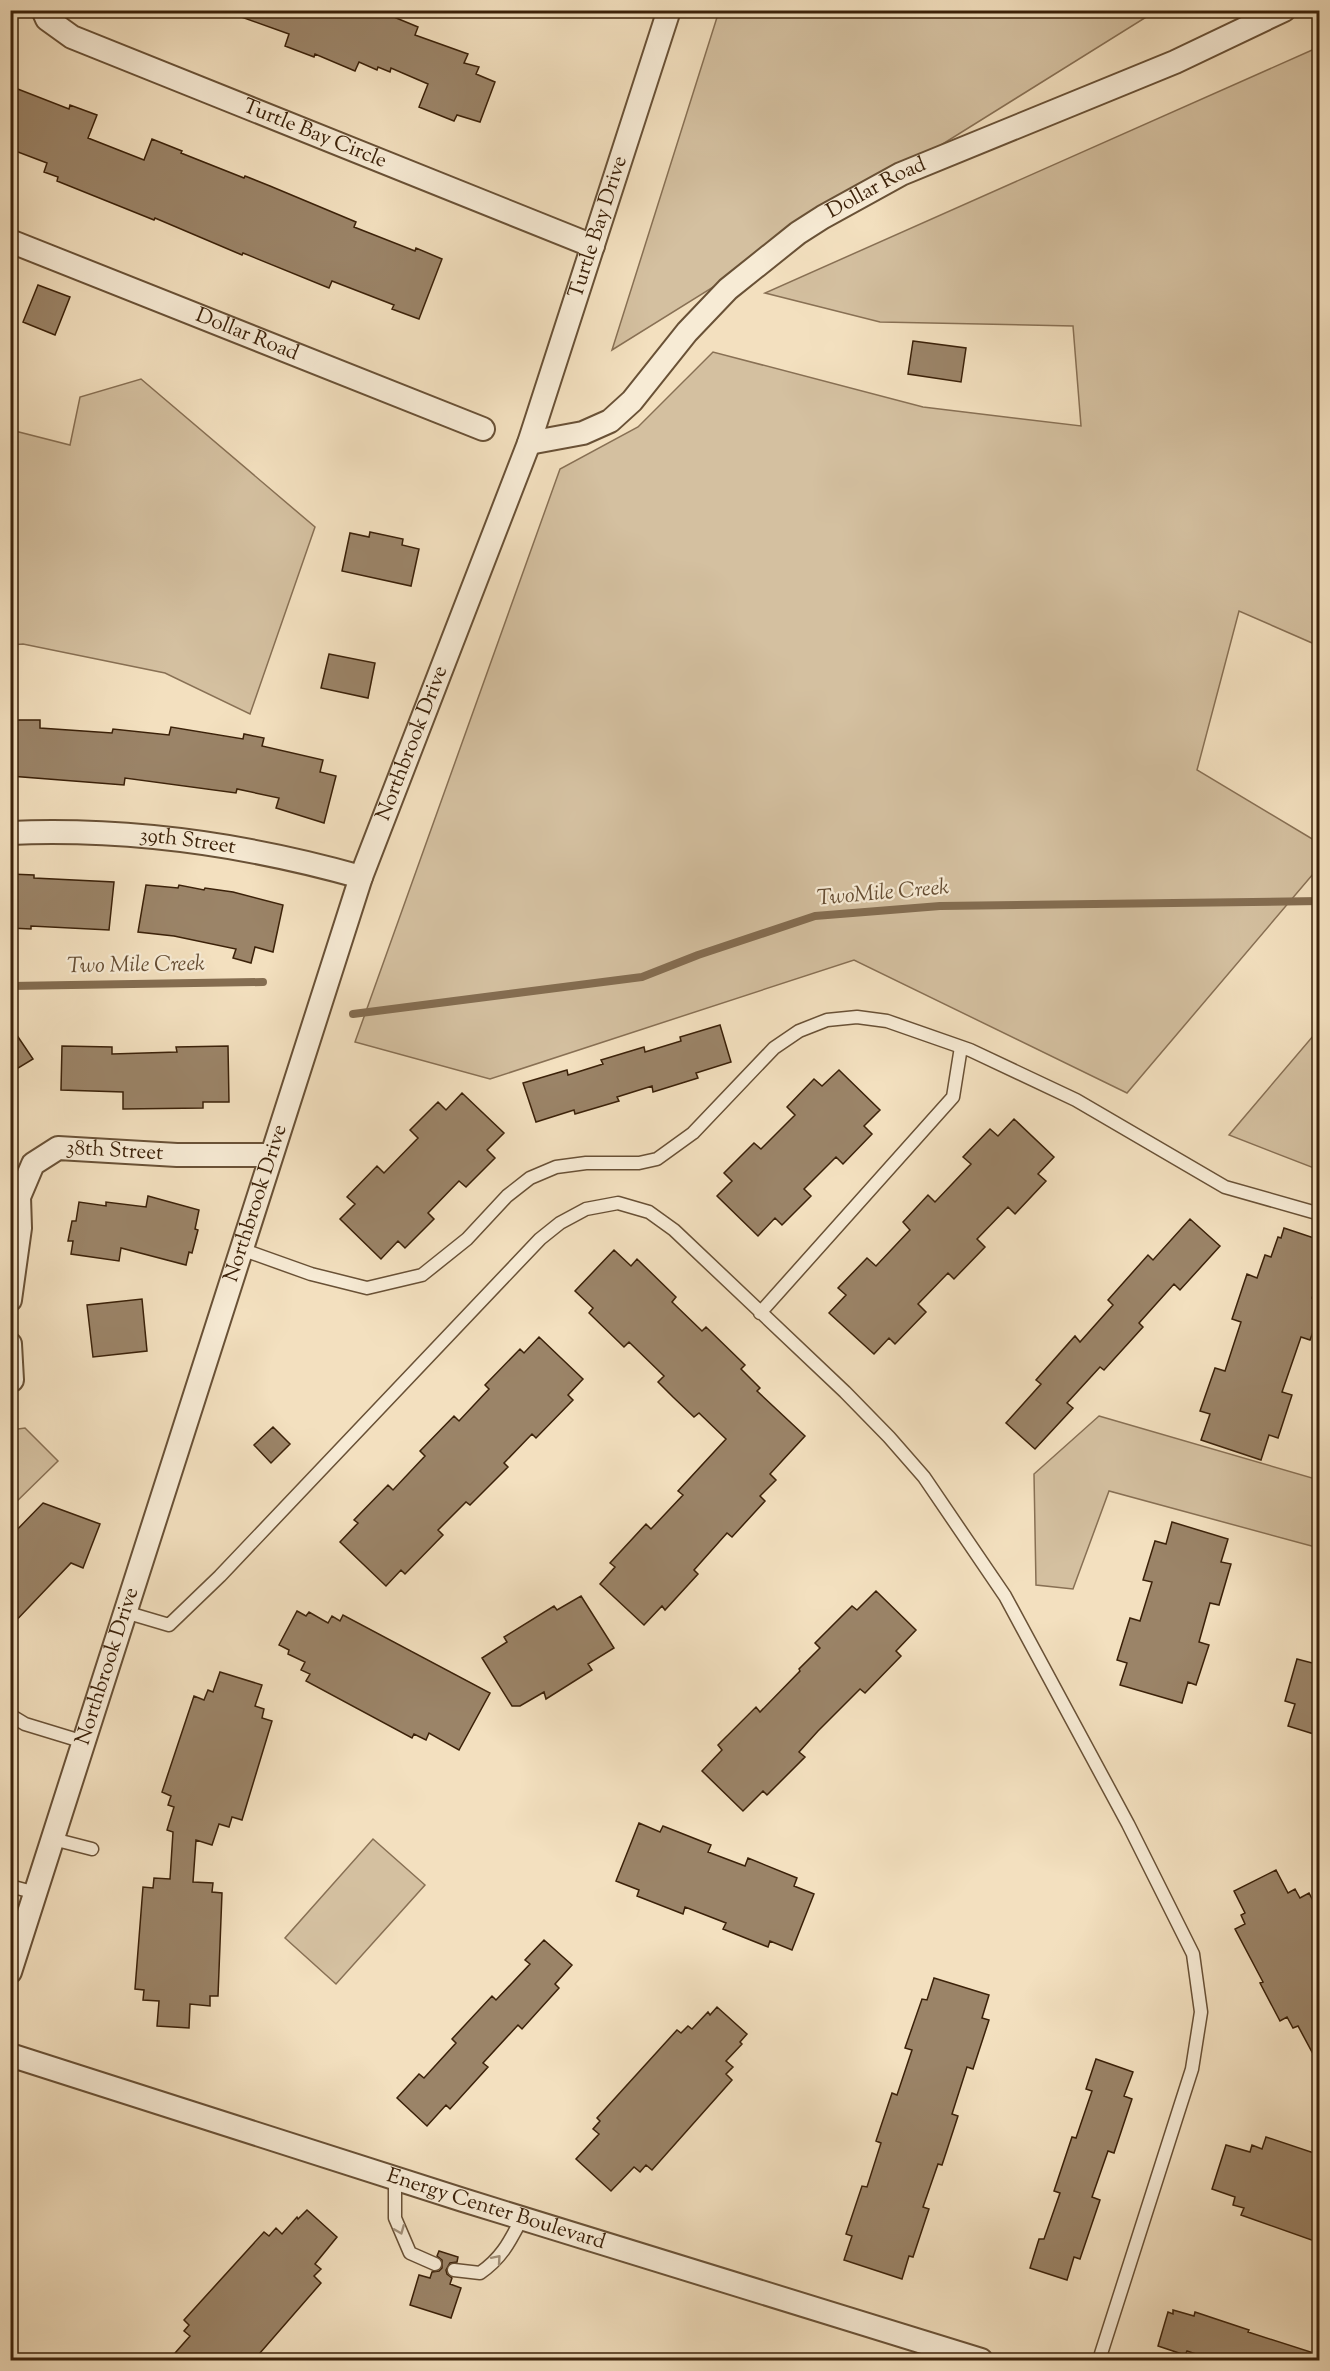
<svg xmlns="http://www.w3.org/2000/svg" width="1330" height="2371" viewBox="0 0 1330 2371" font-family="'Sorts Mill Goudy',serif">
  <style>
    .green { fill: #d4c0a0; stroke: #887054; stroke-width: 1.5 }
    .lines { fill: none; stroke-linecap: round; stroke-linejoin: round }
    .stream { stroke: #846d51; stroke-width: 8 }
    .building { fill: #9b8468; stroke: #3b2109; stroke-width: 1.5 }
    .lane-casing { stroke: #695136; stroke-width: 15 }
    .street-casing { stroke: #695136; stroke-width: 26 }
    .lane { stroke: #f7ebd5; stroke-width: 12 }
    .street { stroke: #f7ebd5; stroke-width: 22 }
    .oneway { stroke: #a29079 }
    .labels { text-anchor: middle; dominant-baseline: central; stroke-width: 4.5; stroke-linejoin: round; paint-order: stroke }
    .street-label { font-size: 21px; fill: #3b2109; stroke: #f7ebd5 }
    .water-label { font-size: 22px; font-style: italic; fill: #654d33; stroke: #f7ebd5 }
  </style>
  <rect width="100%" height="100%" fill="#f3e0bf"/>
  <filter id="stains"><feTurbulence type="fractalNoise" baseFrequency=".00333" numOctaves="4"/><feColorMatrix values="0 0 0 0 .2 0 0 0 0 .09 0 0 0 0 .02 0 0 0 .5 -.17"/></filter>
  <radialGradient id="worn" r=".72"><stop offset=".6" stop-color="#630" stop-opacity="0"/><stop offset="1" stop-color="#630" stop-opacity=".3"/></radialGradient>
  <path class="green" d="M 719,11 L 1156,11 L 612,350 Z
    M 1319,47 L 1320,374 L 1315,380 L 1320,397 L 1319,646 L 1239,611 L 1197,770 L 1319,843 L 1319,867 L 1127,1093 L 854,960 L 490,1079 L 355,1042 L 560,469 L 638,427 L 713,352 L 923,407 L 1081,426 L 1073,326 L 880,322 L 765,293 Z
    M 141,379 L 315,527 L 250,714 L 165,673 L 23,644 L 11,645 L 11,430 L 70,445 L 80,397 Z
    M 1319,1029 L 1319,1170 L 1229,1135 Z
    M 1099,1416 L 1319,1480 L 1319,1548 L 1109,1491 L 1073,1589 L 1036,1585 L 1034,1474 Z
    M 25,1428 L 58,1461 L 11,1507 L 11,1430 Z
    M 373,1839 L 425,1885 L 336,1984 L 285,1938 Z"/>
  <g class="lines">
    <path class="stream" d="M 10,986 L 263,982
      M 353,1014 L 642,977 L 698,955 L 815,916 L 940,906 L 1320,901"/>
  </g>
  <path class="building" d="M 230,10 L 377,10 L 418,27 L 415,35 L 468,54 L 464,63 L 479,67 L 476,74 L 495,82 L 480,122 L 457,115 L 454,121 L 419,107 L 428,84 L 391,68 L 390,72 L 378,67 L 377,70 L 359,62 L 355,71 L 315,54 L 314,57 L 285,46 L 289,34 L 230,13 Z
    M 10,86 L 69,109 L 70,105 L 97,115 L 88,138 L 144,160 L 152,139 L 182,151 L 181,153 L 244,178 L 245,176 L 270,186 L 356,222 L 354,227 L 415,251 L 416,248 L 442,259 L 419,319 L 392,309 L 394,305 L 332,281 L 329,288 L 243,253 L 242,255 L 155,218 L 154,220 L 57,181 L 58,177 L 44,172 L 47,163 L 10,149 Z
    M 38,285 L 70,297 L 55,335 L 23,322 Z
    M 913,341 L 966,348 L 961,382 L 908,374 Z
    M 370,532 L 403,539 L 402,545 L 419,549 L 411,586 L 342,571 L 350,533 L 369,537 Z
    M 329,654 L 375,663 L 368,698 L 321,688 Z
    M 10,720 L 40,720 L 40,728 L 112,733 L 113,729 L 169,735 L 171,727 L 243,739 L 244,734 L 264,738 L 262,746 L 323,760 L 320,772 L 336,776 L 324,823 L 276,808 L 279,798 L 237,789 L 236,793 L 125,778 L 124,785 L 10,776 Z
    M 10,874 L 34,875 L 34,878 L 114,882 L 109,930 L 31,926 L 31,929 L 10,928 Z
    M 146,885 L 178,888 L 179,885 L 204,890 L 205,888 L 233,892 L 283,905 L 273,952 L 255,947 L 251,963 L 233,958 L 236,949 L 174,936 L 138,932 Z
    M 10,1025 L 33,1059 L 10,1073 Z
    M 720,1025 L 731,1062 L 696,1073 L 698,1078 L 653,1092 L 652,1086 L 617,1097 L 619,1101 L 575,1114 L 574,1110 L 536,1122 L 523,1083 L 567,1070 L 568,1075 L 603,1064 L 601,1060 L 644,1047 L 645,1052 L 681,1041 L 680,1037 Z
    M 62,1046 L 112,1047 L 112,1054 L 177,1052 L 176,1047 L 228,1046 L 229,1102 L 203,1102 L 203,1108 L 123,1109 L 123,1092 L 61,1090 Z
    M 839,1070 L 880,1110 L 864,1126 L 872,1134 L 843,1164 L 836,1157 L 804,1189 L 811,1196 L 782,1225 L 775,1218 L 758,1236 L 717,1196 L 732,1181 L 724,1173 L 754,1143 L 761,1149 L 795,1115 L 787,1107 L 814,1079 L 822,1086 Z
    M 462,1093 L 504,1133 L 487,1150 L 495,1158 L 466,1187 L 459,1181 L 428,1213 L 434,1219 L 405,1248 L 398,1241 L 381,1259 L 340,1219 L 355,1204 L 347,1197 L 377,1166 L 384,1173 L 418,1138 L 410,1130 L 438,1102 L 446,1110 Z
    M 1014,1119 L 1054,1157 L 1038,1174 L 1046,1181 L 1015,1214 L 1008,1207 L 977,1239 L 985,1247 L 954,1279 L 948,1273 L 918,1304 L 926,1312 L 895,1344 L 889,1338 L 874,1354 L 829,1313 L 846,1295 L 838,1288 L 867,1258 L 876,1266 L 910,1230 L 903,1222 L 928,1195 L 935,1202 L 971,1164 L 963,1157 L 990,1129 L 998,1136 Z
    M 148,1196 L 199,1210 L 195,1229 L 198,1230 L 192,1253 L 189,1252 L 186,1265 L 121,1248 L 119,1261 L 71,1254 L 73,1241 L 68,1241 L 72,1221 L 76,1221 L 79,1202 L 106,1206 L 106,1202 L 146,1207 Z
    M 1190,1219 L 1220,1246 L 1180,1290 L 1174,1284 L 1139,1323 L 1143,1327 L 1104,1370 L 1100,1367 L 1067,1403 L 1073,1408 L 1035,1449 L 1006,1423 L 1041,1384 L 1036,1380 L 1075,1336 L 1080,1342 L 1113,1305 L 1108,1300 L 1148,1255 L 1153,1260 Z
    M 1284,1228 L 1320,1240 L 1320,1257 L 1315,1271 L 1320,1275 L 1312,1298 L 1320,1301 L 1320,1313 L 1310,1340 L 1301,1337 L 1282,1392 L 1292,1395 L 1278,1438 L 1269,1435 L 1261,1460 L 1201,1440 L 1210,1414 L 1200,1411 L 1215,1368 L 1225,1371 L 1241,1322 L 1232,1319 L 1247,1274 L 1257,1278 L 1265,1255 L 1271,1257 L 1278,1237 L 1281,1238 Z
    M 614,1250 L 631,1266 L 637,1259 L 676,1297 L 672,1302 L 702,1331 L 706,1327 L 745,1365 L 741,1369 L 760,1388 L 757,1391 L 805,1436 L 770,1474 L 776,1480 L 760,1496 L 765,1501 L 732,1537 L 727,1533 L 694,1570 L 698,1574 L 665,1610 L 662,1606 L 644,1625 L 600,1584 L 615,1567 L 610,1563 L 646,1524 L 651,1529 L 683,1495 L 678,1491 L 726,1439 L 699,1413 L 694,1417 L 673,1397 L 658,1382 L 664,1376 L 629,1342 L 624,1347 L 589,1313 L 593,1308 L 575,1291 Z
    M 142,1299 L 147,1351 L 93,1357 L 87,1305 Z
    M 539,1337 L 583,1379 L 568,1395 L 573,1400 L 536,1438 L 532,1434 L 504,1463 L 508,1467 L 470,1505 L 466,1502 L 438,1530 L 443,1535 L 405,1574 L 401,1570 L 386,1586 L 340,1542 L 358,1523 L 354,1520 L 388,1485 L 393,1490 L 425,1456 L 420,1451 L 454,1416 L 459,1421 L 489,1389 L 485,1385 L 520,1349 L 524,1353 Z
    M 273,1427 L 290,1444 L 271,1463 L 254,1445 Z
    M 43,1503 L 100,1524 L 83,1568 L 71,1563 L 10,1627 L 10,1537 Z
    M 1172,1522 L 1228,1539 L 1221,1562 L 1231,1564 L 1219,1605 L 1210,1603 L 1199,1642 L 1209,1645 L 1196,1685 L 1188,1682 L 1182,1703 L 1120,1685 L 1127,1663 L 1117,1660 L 1130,1618 L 1140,1621 L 1152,1582 L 1143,1580 L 1155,1541 L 1166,1544 Z
    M 876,1591 L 916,1630 L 896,1651 L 901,1656 L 865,1693 L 860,1689 L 818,1731 L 799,1752 L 805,1757 L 767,1795 L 763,1791 L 743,1811 L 702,1771 L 722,1750 L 718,1745 L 756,1707 L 760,1712 L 800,1671 L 799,1669 L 820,1648 L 815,1643 L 852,1606 L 857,1610 Z
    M 581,1596 L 614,1648 L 588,1664 L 592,1670 L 546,1699 L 544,1692 L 520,1706 L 512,1706 L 482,1658 L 507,1642 L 504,1637 L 554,1606 L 557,1610 Z
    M 297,1611 L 306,1616 L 309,1612 L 328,1623 L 332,1616 L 340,1621 L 343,1615 L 490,1693 L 459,1750 L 429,1733 L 426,1740 L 414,1734 L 412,1738 L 306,1681 L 310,1674 L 301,1670 L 305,1662 L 288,1654 L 289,1650 L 279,1645 Z
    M 1297,1659 L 1320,1665 L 1320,1736 L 1288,1726 L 1295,1704 L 1285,1701 Z
    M 220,1672 L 262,1685 L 255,1706 L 264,1709 L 262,1718 L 272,1721 L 242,1820 L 232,1817 L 229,1827 L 219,1824 L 212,1845 L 196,1840 L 193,1882 L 213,1883 L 212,1892 L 222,1893 L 218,1996 L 210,1996 L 210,2006 L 190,2004 L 189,2028 L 157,2026 L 159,2001 L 143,2000 L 144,1990 L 135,1989 L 143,1887 L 153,1888 L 154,1878 L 170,1879 L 173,1832 L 167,1830 L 174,1807 L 168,1805 L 171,1796 L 162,1792 L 194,1696 L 204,1700 L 208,1690 L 213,1692 Z
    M 639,1823 L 660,1832 L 663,1826 L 711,1845 L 708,1852 L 745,1866 L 748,1858 L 797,1878 L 794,1886 L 814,1894 L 792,1950 L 770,1941 L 768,1947 L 723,1929 L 726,1923 L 685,1907 L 683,1914 L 637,1896 L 639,1890 L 616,1881 Z
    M 1276,1870 L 1288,1893 L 1295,1889 L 1300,1898 L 1309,1893 L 1320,1914 L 1320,2067 L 1298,2026 L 1293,2028 L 1287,2017 L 1280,2021 L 1260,1983 L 1263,1982 L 1235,1929 L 1245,1924 L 1241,1915 L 1245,1913 L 1234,1891 Z
    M 544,1940 L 572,1965 L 555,1984 L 559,1988 L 522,2029 L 518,2025 L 483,2063 L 488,2067 L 450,2109 L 446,2105 L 427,2126 L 397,2098 L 419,2074 L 424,2078 L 456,2043 L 452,2039 L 492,1996 L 496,2000 L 530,1964 L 525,1960 Z
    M 934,1978 L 989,1995 L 982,2018 L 989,2020 L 973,2069 L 967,2067 L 952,2114 L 958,2116 L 942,2165 L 938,2164 L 923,2207 L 929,2209 L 913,2257 L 909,2256 L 902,2279 L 844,2260 L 852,2236 L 846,2234 L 862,2186 L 867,2187 L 881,2143 L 876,2141 L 892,2093 L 897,2095 L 912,2050 L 905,2048 L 922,1999 L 927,2000 Z
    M 717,2007 L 747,2034 L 740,2042 L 742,2044 L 726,2061 L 733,2067 L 726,2074 L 732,2080 L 652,2170 L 646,2165 L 640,2172 L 634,2167 L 611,2191 L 576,2159 L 599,2134 L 593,2129 L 600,2121 L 597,2118 L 677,2030 L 681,2033 L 688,2026 L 692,2029 L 708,2012 L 710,2015 Z
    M 1096,2059 L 1133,2072 L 1124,2096 L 1132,2099 L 1114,2153 L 1108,2151 L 1092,2197 L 1100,2200 L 1080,2259 L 1074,2257 L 1067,2280 L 1030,2268 L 1039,2239 L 1044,2239 L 1060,2193 L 1054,2191 L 1072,2137 L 1076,2138 L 1092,2091 L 1086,2089 Z
    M 1266,2137 L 1320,2155 L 1320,2243 L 1241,2215 L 1244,2208 L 1233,2205 L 1235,2197 L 1212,2189 L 1226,2145 L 1250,2152 L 1252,2145 L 1262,2149 Z
    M 307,2210 L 337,2237 L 315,2264 L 321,2269 L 314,2276 L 321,2283 L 253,2361 L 168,2361 L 190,2336 L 184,2331 L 189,2325 L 184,2320 L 264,2232 L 269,2236 L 276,2228 L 282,2234 L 297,2217 L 298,2219 Z
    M 439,2251 L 458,2257 L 457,2262 L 450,2263 L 446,2270 L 447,2274 L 452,2278 L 450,2284 L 461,2288 L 451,2318 L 410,2305 L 419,2275 L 430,2278 L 432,2272 L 439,2271 L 442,2268 L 442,2260 L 437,2256 Z
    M 1173,2310 L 1194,2316 L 1195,2312 L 1249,2330 L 1248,2332 L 1320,2355 L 1320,2361 L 1216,2361 L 1187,2351 L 1185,2355 L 1158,2346 L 1168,2312 L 1173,2314 Z"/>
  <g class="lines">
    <g class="lane-casing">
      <path id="lane" d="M 241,1249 L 311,1274 L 367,1288 L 422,1275 L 467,1239 L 507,1196 L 530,1178 L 556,1167 L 586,1163 L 639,1163 L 657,1159 L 693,1133 L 774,1048 L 799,1031 L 827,1020 L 857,1017 L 887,1021 L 970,1050 L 1076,1100 L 1225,1187 L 1320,1214
        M 760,1313 L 953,1097 L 961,1047
        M 125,1612 L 169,1625 L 220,1576 L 540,1239 L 560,1223 L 586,1209 L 618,1203 L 649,1212 L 674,1230 L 845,1392 L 889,1437 L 924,1477 L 1005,1596 L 1128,1824 L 1193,1954 L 1201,2012 L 1192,2069 L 1099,2360
        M 10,1715 L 25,1724 L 84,1742
        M 53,1839 L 92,1849
        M 10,1886 L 36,1893
        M 395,2178 L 395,2218 L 410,2253 L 435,2264
        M 454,2270 L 480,2273 C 502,2258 510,2241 522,2218"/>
    </g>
    <g class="street-casing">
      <g id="street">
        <path id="s1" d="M 43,10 L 47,19 L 72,37 L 593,246"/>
        <path id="s2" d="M 10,241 L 483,429"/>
        <path id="s3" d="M 529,443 L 583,433 L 610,421 L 632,401 L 687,332 L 728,289 L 798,233 L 823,217 L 901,174 L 1175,62 L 1284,10"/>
        <path id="s4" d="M 10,833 C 129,828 248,845 361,877"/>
        <path id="s5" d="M 10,1300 L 20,1228 L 19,1197 L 33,1164 L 58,1148 L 177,1155 L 271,1155"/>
        <path d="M 10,1344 L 12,1380"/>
        <path id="s6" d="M 10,1972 L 361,877 L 529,443 L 669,10"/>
        <path id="s7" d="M 10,2055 L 463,2200 L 981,2360"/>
      </g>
    </g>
    <use href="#lane" class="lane"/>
    <use href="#street" class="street"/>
  </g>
  <defs><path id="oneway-chevron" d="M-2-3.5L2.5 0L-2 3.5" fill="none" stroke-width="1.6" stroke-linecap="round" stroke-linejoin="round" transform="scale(1.5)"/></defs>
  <g class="oneway">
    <use href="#oneway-chevron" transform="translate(400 2230) rotate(68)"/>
    <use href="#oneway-chevron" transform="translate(497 2259) rotate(-49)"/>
  </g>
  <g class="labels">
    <g class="street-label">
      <text stroke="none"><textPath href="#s1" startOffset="302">Turtle Bay Circle</textPath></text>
      <text stroke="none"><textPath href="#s3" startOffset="442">Dollar Road</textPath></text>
      <text stroke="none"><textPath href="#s6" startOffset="1842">Turtle Bay Drive</textPath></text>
      <text stroke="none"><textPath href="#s2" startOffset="255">Dollar Road</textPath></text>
      <text stroke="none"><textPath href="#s6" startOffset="1293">Northbrook Drive</textPath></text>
      <text stroke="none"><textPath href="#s4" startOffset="178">39th Street</textPath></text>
      <text stroke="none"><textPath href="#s5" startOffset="226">38th Street</textPath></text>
      <text stroke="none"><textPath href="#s6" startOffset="807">Northbrook Drive</textPath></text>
      <text stroke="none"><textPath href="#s6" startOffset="321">Northbrook Drive</textPath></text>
      <text stroke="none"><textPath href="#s7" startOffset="510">Energy Center Boulevard</textPath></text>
    </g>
    <g class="water-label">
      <text transform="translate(883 894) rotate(-5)">TwoMile Creek</text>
      <text transform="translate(136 966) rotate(-1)">Two Mile Creek</text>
    </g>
  </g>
  <rect width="1330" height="2371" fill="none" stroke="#f3e0bf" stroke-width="36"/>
  <rect x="12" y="12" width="1306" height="2347" fill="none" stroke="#3b2109" stroke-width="3"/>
  <rect x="18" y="18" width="1294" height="2335" fill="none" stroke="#3b2109" stroke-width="1.5"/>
  <rect width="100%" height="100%" filter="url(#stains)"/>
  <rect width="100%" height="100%" fill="url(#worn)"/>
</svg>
